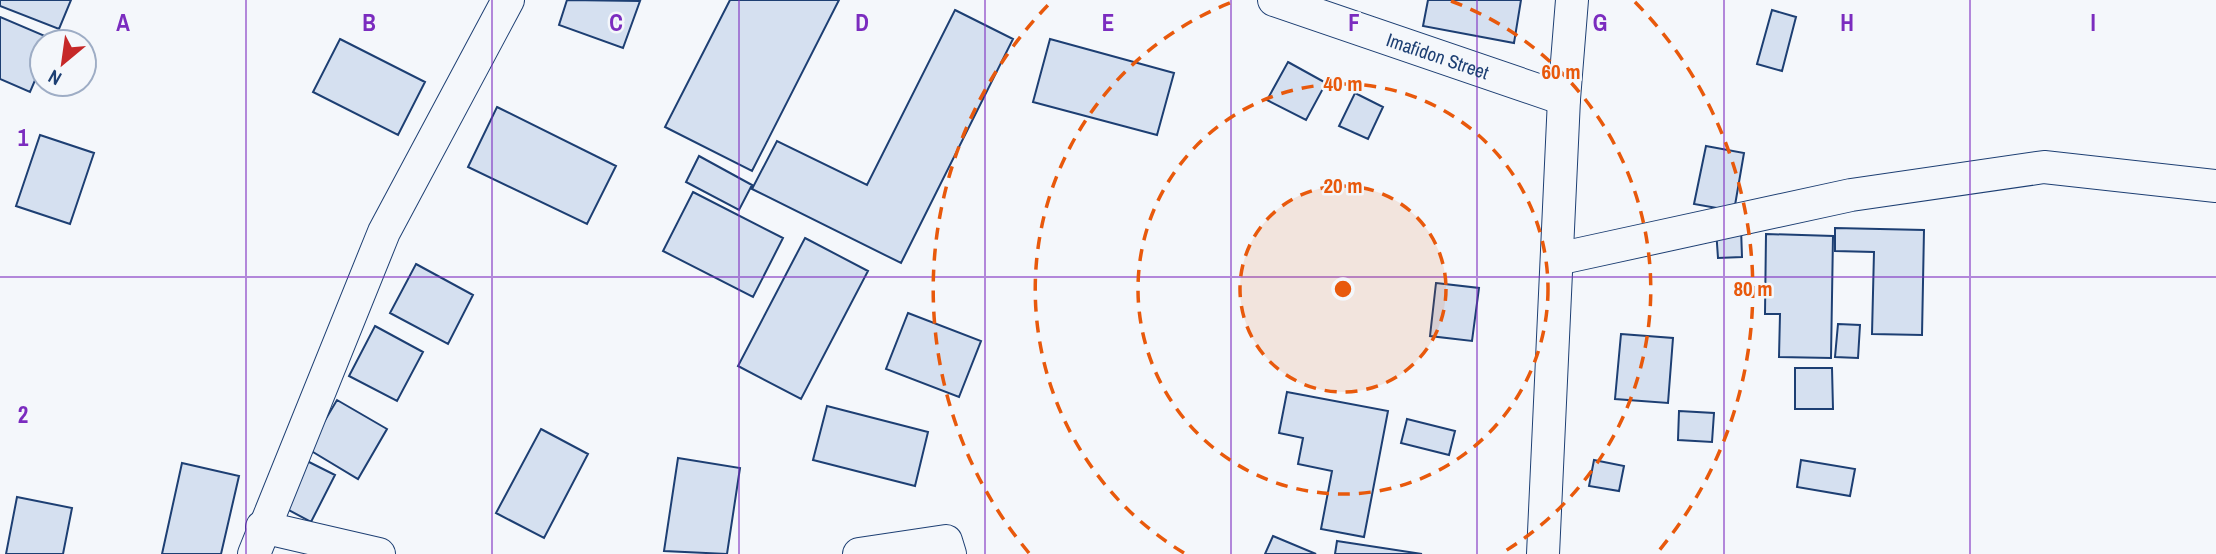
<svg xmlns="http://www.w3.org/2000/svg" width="2216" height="554" viewBox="0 0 2216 554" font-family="'Archivo Narrow',sans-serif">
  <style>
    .building { fill: #d5e0f0; stroke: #1d3f73; stroke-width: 2 }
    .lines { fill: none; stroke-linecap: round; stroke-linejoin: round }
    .minor-casing { stroke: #1d3f73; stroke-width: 34 }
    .minor { stroke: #f4f7fb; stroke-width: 32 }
    .grid { fill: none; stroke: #7b2cbf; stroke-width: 2; stroke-opacity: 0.55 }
    .ring { fill: none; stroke: #e8590c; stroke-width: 3.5; stroke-dasharray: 12 9 }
    .labels { text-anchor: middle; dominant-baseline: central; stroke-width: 5; stroke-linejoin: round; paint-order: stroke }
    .street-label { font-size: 19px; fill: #1d3f73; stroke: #f4f7fb }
    .grid-label { font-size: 23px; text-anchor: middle; font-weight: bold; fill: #7b2cbf; stroke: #f4f7fb; stroke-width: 5; stroke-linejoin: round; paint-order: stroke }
    .centre { fill: #e8590c; stroke: #f4f7fb; stroke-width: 3.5 }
    .ring-label { font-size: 21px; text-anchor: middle; font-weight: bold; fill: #e8590c; stroke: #f4f7fb; stroke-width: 5; stroke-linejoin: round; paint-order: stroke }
  </style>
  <rect width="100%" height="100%" fill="#f4f7fb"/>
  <path class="building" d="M 0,0 L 71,0 L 59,29 L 0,6 Z
    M 567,0 L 640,1 L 623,48 L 559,25 Z
    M 730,0 L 839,0 L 752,171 L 665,127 Z
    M 1428,0 L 1521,0 L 1514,43 L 1423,26 Z
    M 955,10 L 1013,39 L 901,263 L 752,189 L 777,141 L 867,185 Z
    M 1772,10 L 1796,17 L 1782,71 L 1757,64 Z
    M 0,17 L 52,39 L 42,42 L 42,64 L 30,92 L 0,79 Z
    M 340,39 L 425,82 L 398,135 L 313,92 Z
    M 1050,39 L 1174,73 L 1157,135 L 1033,102 Z
    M 1288,62 L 1326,83 L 1306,120 L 1267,100 Z
    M 1355,93 L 1383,107 L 1368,139 L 1339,126 Z
    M 497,107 L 616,166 L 587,224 L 468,167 Z
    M 40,135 L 94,153 L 70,224 L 16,206 Z
    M 1706,146 L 1744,153 L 1734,211 L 1694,204 Z
    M 699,156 L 752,185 L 739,210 L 686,182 Z
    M 693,192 L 783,238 L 753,297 L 663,251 Z
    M 1741,228 L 1742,257 L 1718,258 L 1716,229 Z
    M 1835,228 L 1924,230 L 1922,335 L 1872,334 L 1874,252 L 1835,251 Z
    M 1766,234 L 1833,236 L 1831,358 L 1779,357 L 1780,314 L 1765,314 Z
    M 805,238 L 868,271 L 801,399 L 738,366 Z
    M 416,264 L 473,295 L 448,344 L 390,313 Z
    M 1436,283 L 1479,288 L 1472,341 L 1430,336 Z
    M 908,313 L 981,341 L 959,397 L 886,369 Z
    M 1838,324 L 1860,325 L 1858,358 L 1835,357 Z
    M 375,326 L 423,352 L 397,401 L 349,376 Z
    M 1621,334 L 1673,338 L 1668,403 L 1615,399 Z
    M 1795,368 L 1832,368 L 1833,409 L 1795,409 Z
    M 1287,392 L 1388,411 L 1364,537 L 1321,529 L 1332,471 L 1298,464 L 1303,438 L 1279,433 Z
    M 337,400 L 387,429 L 358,479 L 308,449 Z
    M 827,406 L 928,432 L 915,486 L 813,460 Z
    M 1679,411 L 1714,413 L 1712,442 L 1678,440 Z
    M 1407,419 L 1455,431 L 1449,455 L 1401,443 Z
    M 541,429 L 588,454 L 544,538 L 496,513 Z
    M 678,458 L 740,468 L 727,554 L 664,551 Z
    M 1594,460 L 1624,466 L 1619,491 L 1589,486 Z
    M 1801,460 L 1855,469 L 1850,496 L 1797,487 Z
    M 307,461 L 335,475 L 311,522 L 283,507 Z
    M 182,463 L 239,476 L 221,554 L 162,554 Z
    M 17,497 L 72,508 L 63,554 L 6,554 Z
    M 1273,536 L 1316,554 L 1265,554 Z
    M 1337,541 L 1422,554 L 1335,554 Z"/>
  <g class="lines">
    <g class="minor-casing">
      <g id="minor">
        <path id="s1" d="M 1274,0 L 1564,99"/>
        <path d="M 1557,259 L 1851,195 L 2044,167 L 2216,186"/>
        <path d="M 262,527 L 379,554"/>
        <path d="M 254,554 L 384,232 L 508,0"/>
        <path d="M 859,554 L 946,541 L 950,554"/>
        <path d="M 1543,554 L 1564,99 L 1572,0"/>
      </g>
    </g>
    <use href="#minor" class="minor"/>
  </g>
  <path class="grid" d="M 246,0 L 246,554M 492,0 L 492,554M 739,0 L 739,554M 985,0 L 985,554M 1231,0 L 1231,554M 1477,0 L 1477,554M 1724,0 L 1724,554M 1970,0 L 1970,554M 0,277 L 2216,277"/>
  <circle cx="1343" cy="289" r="103" fill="#e8590c" fill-opacity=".12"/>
  <g class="ring">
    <circle cx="1343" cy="289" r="103"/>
    <circle cx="1343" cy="289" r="205"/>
    <path d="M1184 553A308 308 0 0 1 1235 1M1451 1A308 308 0 0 1 1502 553"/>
    <path d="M1029 553A410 410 0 0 1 1051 2M1635 2A410 410 0 0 1 1657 553"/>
  </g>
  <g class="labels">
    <g class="street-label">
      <text stroke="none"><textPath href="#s1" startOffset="173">Imafidon Street</textPath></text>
    </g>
  </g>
  <g class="grid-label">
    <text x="123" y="31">A</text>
    <text x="369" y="31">B</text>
    <text x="616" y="31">C</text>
    <text x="862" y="31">D</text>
    <text x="1108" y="31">E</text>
    <text x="1354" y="31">F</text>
    <text x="1600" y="31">G</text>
    <text x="1847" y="31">H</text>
    <text x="2093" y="31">I</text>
    <text x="23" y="146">1</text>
    <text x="23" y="423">2</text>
  </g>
  <circle cx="1343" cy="289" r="10" class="centre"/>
  <g class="ring-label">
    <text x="1561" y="79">60 m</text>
    <text x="1343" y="91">40 m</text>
    <text x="1343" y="193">20 m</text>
    <text x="1753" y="296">80 m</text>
  </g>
  <g transform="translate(63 63) rotate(209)"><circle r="33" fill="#f4f7fb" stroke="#9eadc5" stroke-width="2"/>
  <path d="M0-5L12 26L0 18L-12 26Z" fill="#c62828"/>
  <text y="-10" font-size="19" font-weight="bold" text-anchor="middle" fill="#1d3f73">N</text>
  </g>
</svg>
